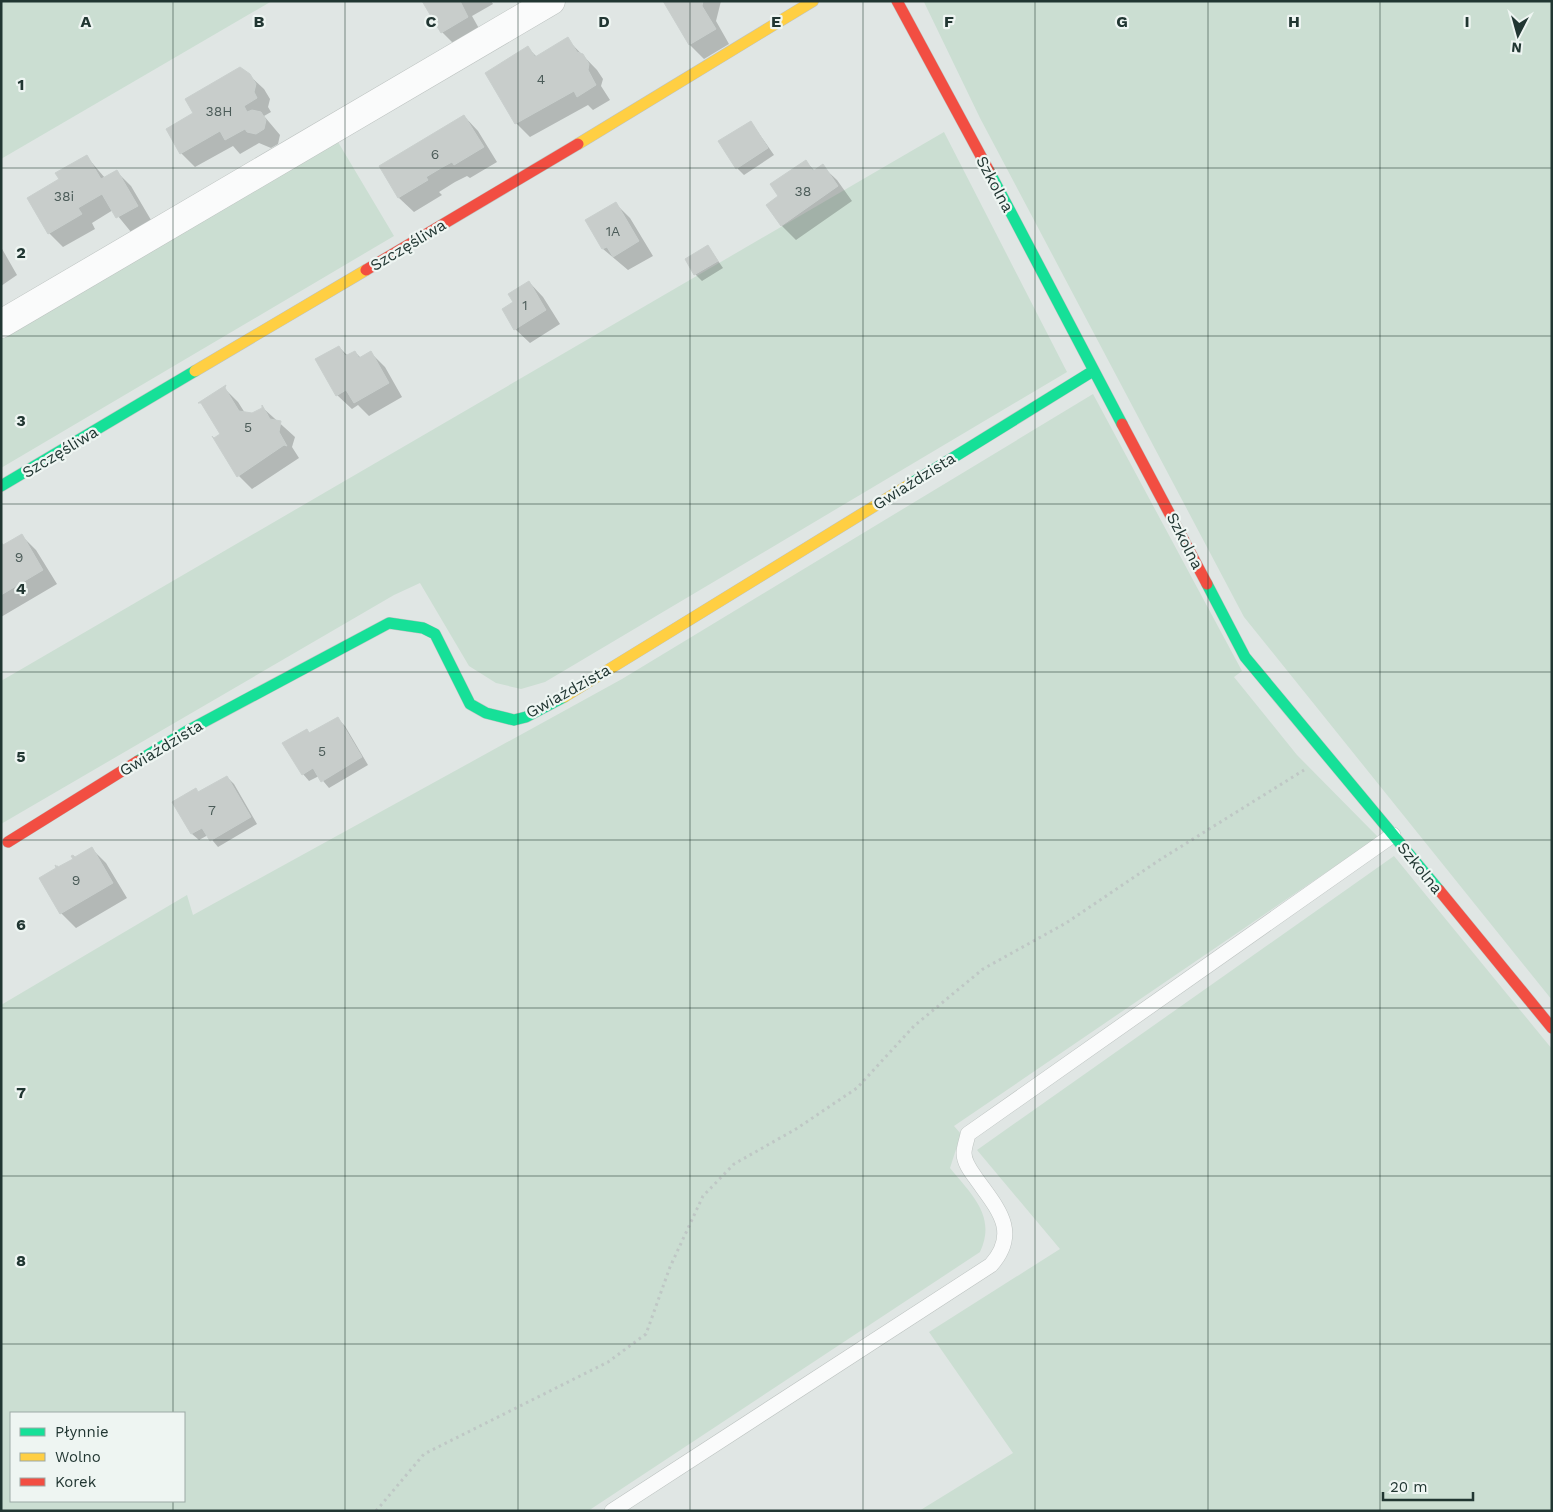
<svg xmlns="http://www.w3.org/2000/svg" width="1553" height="1512" viewBox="0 0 1553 1512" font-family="'Work Sans',sans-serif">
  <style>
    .green { fill: #cbded2; fill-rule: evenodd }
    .shadow { fill: #0003 }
    .building { fill: #c8cdcb; stroke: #c9cfcd }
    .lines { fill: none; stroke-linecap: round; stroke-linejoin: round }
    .lane-casing { stroke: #bdc3c1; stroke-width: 16 }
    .street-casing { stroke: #bdc3c1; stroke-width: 29 }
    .fast-casing { stroke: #bdc3c1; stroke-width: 12 }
    .slow-casing { stroke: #bdc3c1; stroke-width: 12 }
    .jam-casing { stroke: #bdc3c1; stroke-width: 12 }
    .path { stroke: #bfc7c5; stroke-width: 3; stroke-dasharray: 2.5 4; stroke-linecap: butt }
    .lane { stroke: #fafbfb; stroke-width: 15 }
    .street { stroke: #fafbfb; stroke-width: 28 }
    .fast { stroke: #16e098; stroke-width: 11 }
    .slow { stroke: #ffcf43; stroke-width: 11 }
    .jam { stroke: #f24e42; stroke-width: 11 }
    .grid { fill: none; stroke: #213632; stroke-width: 1; stroke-opacity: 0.55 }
    .labels { text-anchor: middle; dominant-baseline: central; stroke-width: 4.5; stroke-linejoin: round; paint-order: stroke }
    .number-label { font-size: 14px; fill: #4c5c59 }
    .street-label { font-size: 16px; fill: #213632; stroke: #eef5f2 }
    .grid-label { font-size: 16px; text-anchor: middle; font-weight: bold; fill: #213632; stroke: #eef5f2; stroke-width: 4.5; stroke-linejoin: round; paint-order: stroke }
  </style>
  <rect width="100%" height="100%" fill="#e0e6e4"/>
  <path class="green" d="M 1,1 L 272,1 L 1,159 Z
    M 926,1 L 1552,1 L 1552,1000 L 1244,617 L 980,118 L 924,2 Z
    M 944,132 L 1067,372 L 545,682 L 521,689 L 496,683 L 469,666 L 420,583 L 394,595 L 1,824 L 1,681 Z
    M 338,142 L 394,236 L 1,468 L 1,338 Z
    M 1093,394 L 1242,671 L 1234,677 L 1297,755 L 1378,837 L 954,1126 L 961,1134 L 950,1168 C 971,1194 997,1216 980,1252 L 588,1511 L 1,1511 L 1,1005 L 187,895 L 193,915 L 622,679 ZM 11,1413 L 184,1413 L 184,1501 L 11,1501 Z
    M 1394,856 L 1552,1049 L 1552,1511 L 919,1511 L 1013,1453 L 929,1332 L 1060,1249 L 977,1150 Z"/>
  <path class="shadow" d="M 424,1 L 491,1 L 493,4 L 472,16 L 481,32 L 456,46 L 442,32 Z
    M 664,1 L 721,1 L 716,21 L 729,44 L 704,59 L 690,45 Z
    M 567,39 L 597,70 L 603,79 L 601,86 L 610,100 L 593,110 L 588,105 L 530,137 L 516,123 L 528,48 L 537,57 Z
    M 249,75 L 264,89 L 270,99 L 268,107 L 271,112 L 264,116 L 280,135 L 278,144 L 271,148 L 259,143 L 240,154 L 233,146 L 195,167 L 181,153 L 195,113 Z
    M 464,116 L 478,131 L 497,162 L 470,178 L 467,176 L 455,182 L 439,192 L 442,195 L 414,212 L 399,198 L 381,166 Z
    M 751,122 L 774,155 L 744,175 L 737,168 Z
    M 87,157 L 105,178 L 116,171 L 131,186 L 151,220 L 131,232 L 113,210 L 92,223 L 95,229 L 63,247 L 49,233 L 60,180 Z
    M 806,162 L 815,171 L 822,166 L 837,180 L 852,201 L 796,240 L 782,226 L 780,196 L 771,184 Z
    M 616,204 L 630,218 L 653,256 L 628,270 L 603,249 Z
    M 708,246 L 723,268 L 702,281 L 695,274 Z
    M 1,247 L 17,275 L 1,286 Z
    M 529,282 L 543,297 L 560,324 L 530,343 L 515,329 L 514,302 Z
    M 339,347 L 348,356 L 355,352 L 361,358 L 371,353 L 385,367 L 402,397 L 369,416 L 358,405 L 352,409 L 337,395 Z
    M 224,388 L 238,402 L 245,413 L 252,414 L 263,408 L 295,437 L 292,447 L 299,458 L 252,489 L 238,475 L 222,434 Z
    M 22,536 L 36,550 L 57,584 L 1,617 L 1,544 L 4,546 Z
    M 338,719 L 345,726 L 368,765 L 329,788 L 319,776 L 309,781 L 303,774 L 307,730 L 310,734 Z
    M 227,777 L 234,784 L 257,824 L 218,847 L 208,835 L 199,840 L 192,834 L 199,793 Z
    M 92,849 L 106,863 L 127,898 L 76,928 L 61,913 L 41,878 L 58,869 L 57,865 L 59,868 Z"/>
  <path class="building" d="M 422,1 L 460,1 L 468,17 L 441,33 Z
    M 663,1 L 703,1 L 702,6 L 716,29 L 689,45 Z
    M 568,37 L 577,52 L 583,54 L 589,64 L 588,70 L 596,85 L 577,97 L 574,91 L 515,124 L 485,73 L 528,46 L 535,57 Z
    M 240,67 L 250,74 L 256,84 L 254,92 L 257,98 L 244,106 L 247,112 L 252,110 L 261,112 L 266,120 L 264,129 L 256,134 L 247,132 L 245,129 L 225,140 L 220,131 L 180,154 L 166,129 L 193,113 L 185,99 Z
    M 464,115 L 484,147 L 454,165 L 452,162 L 441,168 L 426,177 L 428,180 L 398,198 L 379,166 Z
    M 751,121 L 768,148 L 736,169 L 718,141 Z
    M 87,155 L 101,179 L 117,170 L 138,206 L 116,218 L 102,194 L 78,208 L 82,214 L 48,234 L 27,198 L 59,179 L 55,173 Z
    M 806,160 L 813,171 L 823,164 L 838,186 L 781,226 L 766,205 L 778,196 L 770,184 Z
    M 616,202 L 639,241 L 613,257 L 607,247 L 602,249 L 585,220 Z
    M 708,245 L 718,261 L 694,275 L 685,259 Z
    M 529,281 L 546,310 L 514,330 L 502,309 L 513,302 L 508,294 Z
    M 339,346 L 345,356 L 355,351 L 359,358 L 371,351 L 389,383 L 354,403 L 346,390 L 336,396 L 315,359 Z
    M 226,385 L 225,388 L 239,411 L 252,413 L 262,408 L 262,405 L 270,419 L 281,421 L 279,432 L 287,446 L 284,445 L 237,477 L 212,436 L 214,438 L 220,434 L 201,403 L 198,403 Z
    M 22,534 L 43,570 L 1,595 L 1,542 L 3,545 Z
    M 338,717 L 362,757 L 321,782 L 313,768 L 302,775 L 282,743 L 307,729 L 309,733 Z
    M 227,776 L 251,817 L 210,841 L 202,828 L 191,834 L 172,802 L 196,788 L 198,792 Z
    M 92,847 L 113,883 L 60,914 L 39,878 L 56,868 L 55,865 L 58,867 L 73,859 L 71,856 L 73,855 L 75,857 Z"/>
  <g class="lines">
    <g class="lane-casing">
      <path id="lane" d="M 612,1511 L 991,1265 C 1021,1231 996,1207 975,1177 C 970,1170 964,1162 964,1153 C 964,1147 967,1140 968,1134 L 1393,835"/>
    </g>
    <g class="street-casing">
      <path id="street" d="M 1,324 L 551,1"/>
    </g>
    <g class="fast-casing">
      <path id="fast" d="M 989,171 L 1122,424
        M 912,483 L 1093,371
        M 1,486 L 195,371
        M 1207,584 L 1245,657 L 1439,890
        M 138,761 L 187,731 L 389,623 L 423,628 L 435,634 L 470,704 L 486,713 L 514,720 L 526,717 L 564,697"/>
    </g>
    <g class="slow-casing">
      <path id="slow" d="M 578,144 L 813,1
        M 195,371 L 366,270
        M 564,697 L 912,483"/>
    </g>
    <g class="jam-casing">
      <path id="jam" d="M 897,1 L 989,171
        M 366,270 L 578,144
        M 1122,424 L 1207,584
        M 8,842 L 138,761
        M 1439,890 L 1552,1028"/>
    </g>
    <path class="path" d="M 376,1511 L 424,1454 L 608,1362 L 646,1334 L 670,1267 L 703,1196 L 734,1164 L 796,1129 L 857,1088 L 914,1026 L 983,969 L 1066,923 L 1161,859 L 1304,770"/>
    <use href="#lane" class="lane"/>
    <use href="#street" class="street"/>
    <use href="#fast" class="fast"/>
    <use href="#slow" class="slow"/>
    <use href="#jam" class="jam"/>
  </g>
  <path class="grid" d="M 173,1 L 173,1413M 345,1 L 345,1511M 518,1 L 518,1511M 690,1 L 690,1511M 863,1 L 863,1511M 1035,1 L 1035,1511M 1208,1 L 1208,1511M 1380,1 L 1380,1511M 1,168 L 1552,168M 1,336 L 1552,336M 1,504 L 1552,504M 1,672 L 1552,672M 1,840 L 1552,840M 1,1008 L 1552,1008M 1,1176 L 1552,1176M 1,1344 L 1552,1344M 173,1501 L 173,1511"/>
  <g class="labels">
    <g class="number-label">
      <text x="541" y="79">4</text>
      <text x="219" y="111">38H</text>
      <text x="435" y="154">6</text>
      <text x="803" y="191">38</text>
      <text x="64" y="196">38i</text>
      <text x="613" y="231">1A</text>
      <text x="525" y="305">1</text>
      <text x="248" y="427">5</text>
      <text x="19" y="557">9</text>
      <text x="322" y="751">5</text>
      <text x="212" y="810">7</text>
      <text x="76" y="880">9</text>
    </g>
    <g class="street-label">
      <text transform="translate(995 184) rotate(62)">Szkolna</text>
      <text transform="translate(408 245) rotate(-31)">Szczęśliwa</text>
      <text transform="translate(60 452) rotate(-31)">Szczęśliwa</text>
      <text transform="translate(914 481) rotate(-32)">Gwiaździsta</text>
      <text transform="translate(1185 541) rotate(63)">Szkolna</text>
      <text transform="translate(568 691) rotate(-29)">Gwiaździsta</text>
      <text transform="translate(161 748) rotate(-31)">Gwiaździsta</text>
      <text transform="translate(1420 868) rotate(51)">Szkolna</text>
    </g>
  </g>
  <g class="grid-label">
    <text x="86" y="27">A</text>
    <text x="259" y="27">B</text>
    <text x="431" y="27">C</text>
    <text x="604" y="27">D</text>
    <text x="776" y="27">E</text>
    <text x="949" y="27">F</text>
    <text x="1122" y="27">G</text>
    <text x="1294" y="27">H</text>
    <text x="1467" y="27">I</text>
    <text x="21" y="90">1</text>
    <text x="21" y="258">2</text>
    <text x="21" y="426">3</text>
    <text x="21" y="594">4</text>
    <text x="21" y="762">5</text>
    <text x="21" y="930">6</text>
    <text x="21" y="1098">7</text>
    <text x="21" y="1266">8</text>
  </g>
  <rect width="1553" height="1512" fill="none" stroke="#213632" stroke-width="5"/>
  <rect x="10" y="1412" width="175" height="90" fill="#eef5f2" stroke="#9ca9a5"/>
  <rect x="20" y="1428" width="25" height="8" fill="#16e098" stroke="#9ca9a5"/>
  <text x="55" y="1437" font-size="15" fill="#213632">Płynnie</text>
  <rect x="20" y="1453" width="25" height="8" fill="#ffcf43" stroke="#9ca9a5"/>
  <text x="55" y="1462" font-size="15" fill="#213632">Wolno</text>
  <rect x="20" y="1478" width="25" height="8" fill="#f24e42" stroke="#9ca9a5"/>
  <text x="55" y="1487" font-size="15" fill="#213632">Korek</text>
  <g transform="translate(1518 35) rotate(186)" stroke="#eef5f2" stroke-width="4" paint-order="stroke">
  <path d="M0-4L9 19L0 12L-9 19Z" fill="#213632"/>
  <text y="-8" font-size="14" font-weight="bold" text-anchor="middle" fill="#213632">N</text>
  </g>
  <path d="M1383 1492v8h90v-8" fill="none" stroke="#213632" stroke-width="2.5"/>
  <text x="1390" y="1492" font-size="15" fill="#213632" stroke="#eef5f2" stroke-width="4" paint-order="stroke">20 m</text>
</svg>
